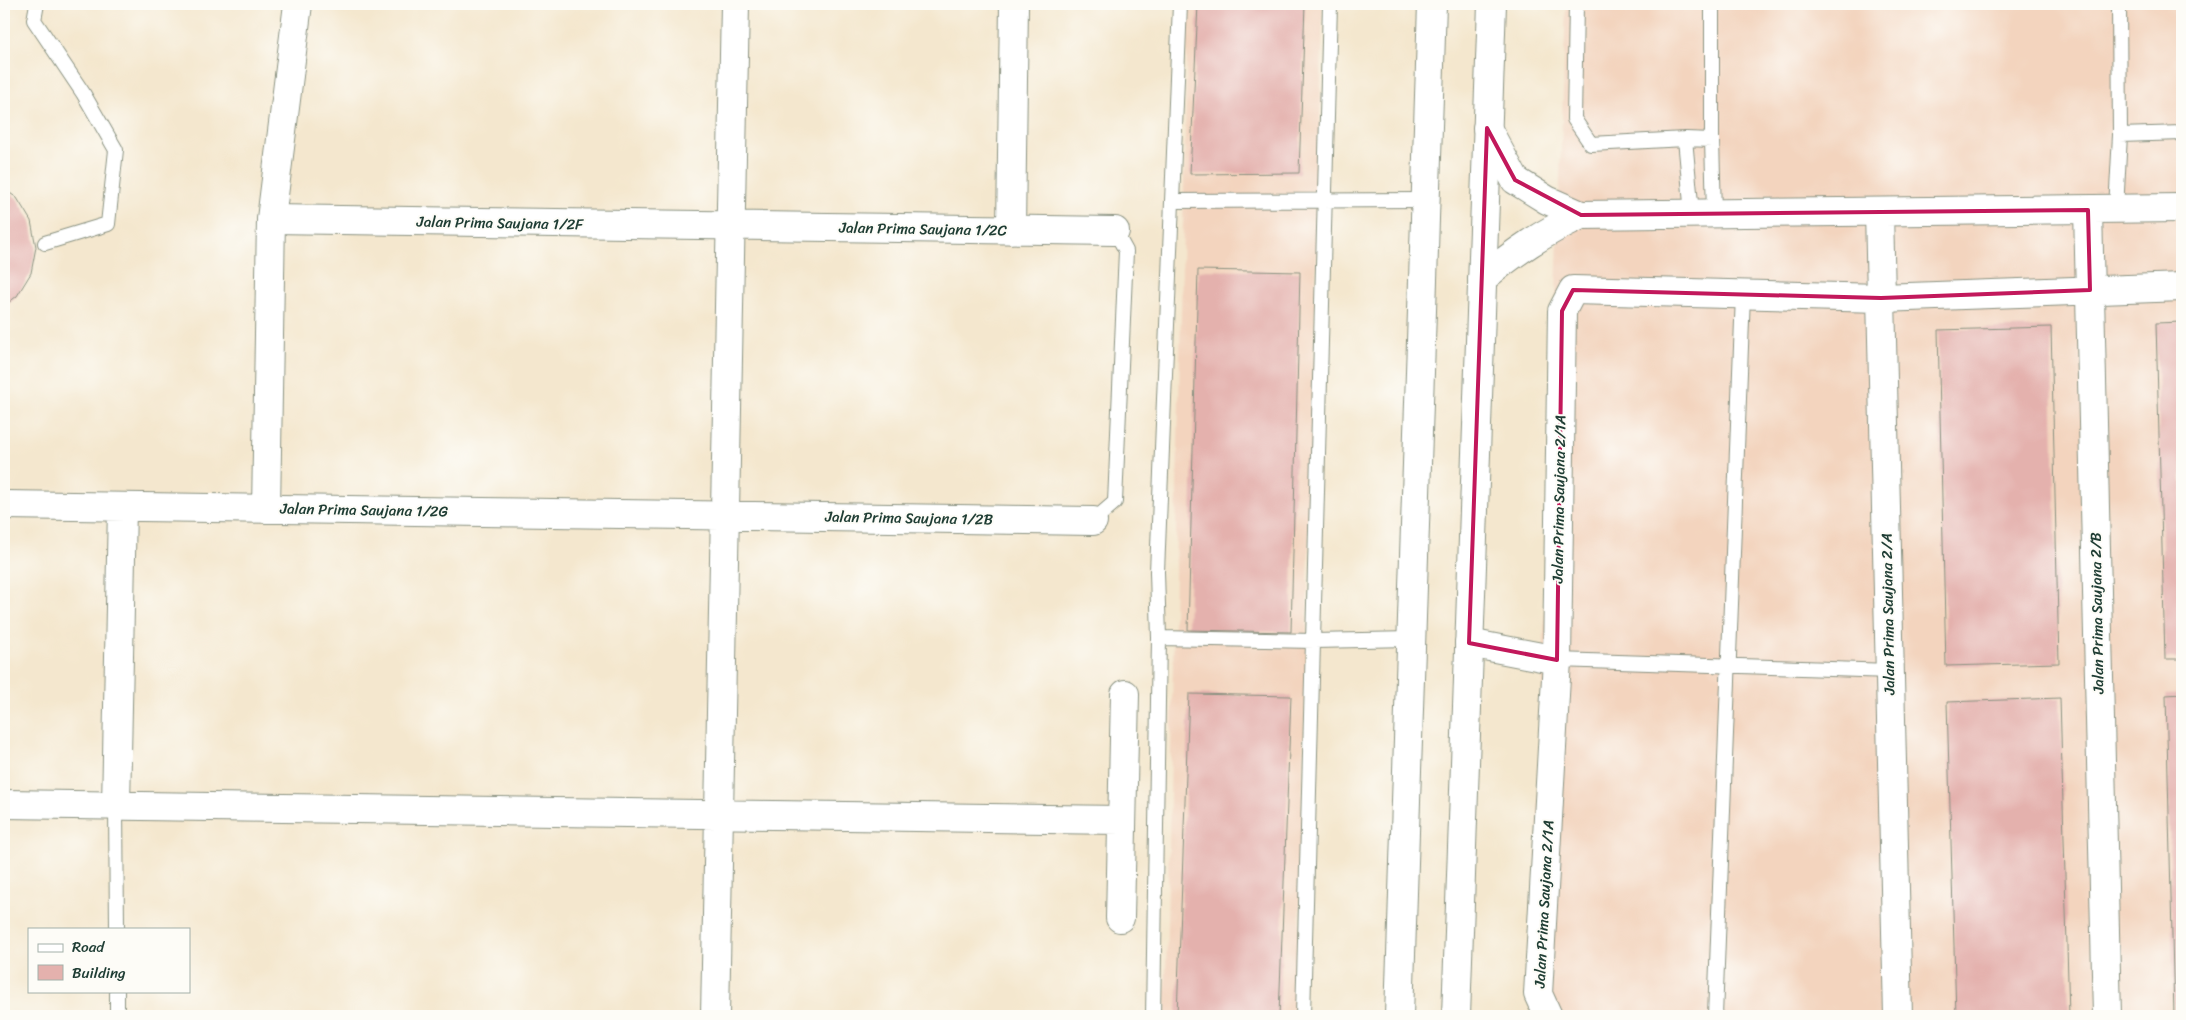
<svg xmlns="http://www.w3.org/2000/svg" width="2186" height="1020" viewBox="0 0 2186 1020" font-family="Sriracha,sans-serif">
  <style>
    .built { fill: #f3d4be }
    .building { fill: #e4b1ad }
    .lines { fill: none; stroke-linecap: round; stroke-linejoin: round }
    .service-casing { stroke: #8a9281; stroke-width: 16 }
    .minor-casing { stroke: #8a9281; stroke-width: 30 }
    .tertiary-casing { stroke: #8a9281; stroke-width: 30 }
    .service { stroke: #fff; stroke-width: 14 }
    .minor { stroke: #fff; stroke-width: 28 }
    .tertiary { stroke: #fff; stroke-width: 28 }
    .marked { fill: none; stroke: #c2185b; stroke-width: 4; stroke-linejoin: round }
    .labels { text-anchor: middle; dominant-baseline: central; stroke-width: 4; stroke-linejoin: round; paint-order: stroke }
    .street-label { font-size: 15px; fill: #1f3d34; stroke: #fdfcf7 }
  </style>
  <rect width="100%" height="100%" fill="#fdfcf7"/>
  <filter id="ink" filterUnits="userSpaceOnUse"><feTurbulence type="fractalNoise" baseFrequency=".02" numOctaves="2"/><feDisplacementMap in="SourceGraphic" scale="10" xChannelSelector="R" yChannelSelector="G"/><feConvolveMatrix kernelMatrix="1 2 1 2 8 2 1 2 1" color-interpolation-filters="sRGB"/></filter>
  <filter id="wash" filterUnits="userSpaceOnUse"><feTurbulence type="fractalNoise" baseFrequency=".0096" numOctaves="4" result="noise"/><feDisplacementMap in="SourceGraphic" scale="20" xChannelSelector="R" yChannelSelector="G"/><feGaussianBlur stdDeviation="1.12" result="paint"/><feColorMatrix in="noise" values="0 0 0 0 0 0 0 0 0 0 0 0 0 0 0 0 0 1.4 0 .05"/><feComposite in="paint" operator="in"/></filter>
  <g filter="url(#wash)">
    <rect width="100%" height="100%" fill="#f4e7ce"/>
    <path class="built" d="M 1188,4 L 1323,4 L 1297,1010 L 1294,1016 L 1165,1016 Z
      M 1566,4 L 2182,4 L 2182,1016 L 1531,1016 Z"/>
    <g id="blocks">
      <path class="building" d="M 1198,4 L 1305,4 L 1299,173 L 1190,174 Z
        M 4,189 L 17,198 L 31,221 L 36,247 L 31,273 L 17,296 L 4,306 Z
        M 1198,270 L 1300,272 L 1291,632 L 1188,630 Z
        M 2182,322 L 2182,659 L 2165,659 L 2156,323 Z
        M 2051,327 L 2059,663 L 1946,666 L 1938,330 Z
        M 1189,694 L 1291,696 L 1279,1016 L 1177,1015 Z
        M 2182,694 L 2182,1016 L 2174,1016 L 2166,695 Z
        M 2060,698 L 2069,1016 L 1956,1016 L 1947,702 Z"/>
    </g>
  </g>
  <g filter="url(#ink)">
    <use href="#blocks" fill-opacity="0" stroke="#8a9281" stroke-width="1"/>
    <g class="lines">
      <g class="service-casing">
        <path id="service" d="M 37,4 L 34,20 L 83,93 L 116,150 L 108,224 L 45,243
          M 1576,4 L 1574,119 L 1591,144 L 1685,139 L 1712,140
          M 1712,4 L 1712,140 L 1714,213
          M 2120,135 L 2182,133
          M 1685,139 L 1692,214
          M 1172,201 L 1425,200
          M 2116,209 L 2120,135 L 2119,4
          M 1093,521 L 1115,502 L 1126,251 L 1115,231
          M 1159,638 L 1314,641 L 1411,639
          M 1557,660 L 1890,671
          M 116,806 L 117,929
          M 117,991 L 117,1016
          M 1153,1016 L 1159,638 L 1157,572 L 1180,4
          M 1303,1016 L 1330,4
          M 1715,1016 L 1743,295"/>
      </g>
      <g class="minor-casing">
        <path id="minor" d="M 1487,128 L 1515,180 L 1547,200 L 1581,215
          M 2088,210 L 2107,1016
          M 1879,212 L 1898,1016
          M 271,219 L 1115,231
          M 1011,230 L 1014,4
          M 1482,279 C 1516,251 1541,234 1581,215 L 2182,208
          M 4,505 L 1093,521
          M 266,509 L 271,219 L 298,4
          M 1469,643 L 1557,660
          M 4,804 L 1121,820
          M 116,806 L 122,507
          M 1120,918 L 1125,694
          M 715,1016 L 735,4
          M 1548,1016 L 1538,994 L 1557,660 L 1562,311 L 1573,290 L 1881,298 L 2182,287"/>
      </g>
      <g class="tertiary-casing">
        <path id="tertiary" d="M 1399,1016 L 1432,4
          M 1456,1016 L 1492,4"/>
      </g>
      <use href="#service" class="service"/>
      <use href="#minor" class="minor"/>
      <use href="#tertiary" class="tertiary"/>
    </g>
  </g>
  <path class="marked" d="M 1487,128 L 1515,180 L 1581,215 L 2088,210 L 2090,290 L 1881,298 L 1573,290 L 1562,311 L 1557,660 L 1469,643 Z"/>
  <g class="labels">
    <g class="street-label">
      <text transform="translate(500 223) rotate(1)">Jalan Prima Saujana 1/2F</text>
      <text transform="translate(923 229) rotate(1)">Jalan Prima Saujana 1/2C</text>
      <text transform="translate(1559 499) rotate(-89)">Jalan Prima Saujana 2/1A</text>
      <text transform="translate(364 510) rotate(1)">Jalan Prima Saujana 1/2G</text>
      <text transform="translate(909 518) rotate(1)">Jalan Prima Saujana 1/2B</text>
      <text transform="translate(2097 613) rotate(-91)">Jalan Prima Saujana 2/B</text>
      <text transform="translate(1888 614) rotate(-91)">Jalan Prima Saujana 2/A</text>
      <text transform="translate(1544 904) rotate(-87)">Jalan Prima Saujana 2/1A</text>
    </g>
  </g>
  <rect width="2186" height="1020" fill="none" stroke="#fdfcf7" stroke-width="20"/>
  <rect x="28" y="928" width="162" height="65" fill="#fdfcf7" stroke="#a4b0a9"/>
  <rect x="38" y="944" width="25" height="8" fill="#ffffff" stroke="#a4b0a9"/>
  <text x="72" y="952" font-size="15" fill="#1f3d34">Road</text>
  <rect x="38" y="965" width="25" height="15" fill="#e4b1ad" stroke="#a4b0a9"/>
  <text x="72" y="978" font-size="15" fill="#1f3d34">Building</text>
</svg>
